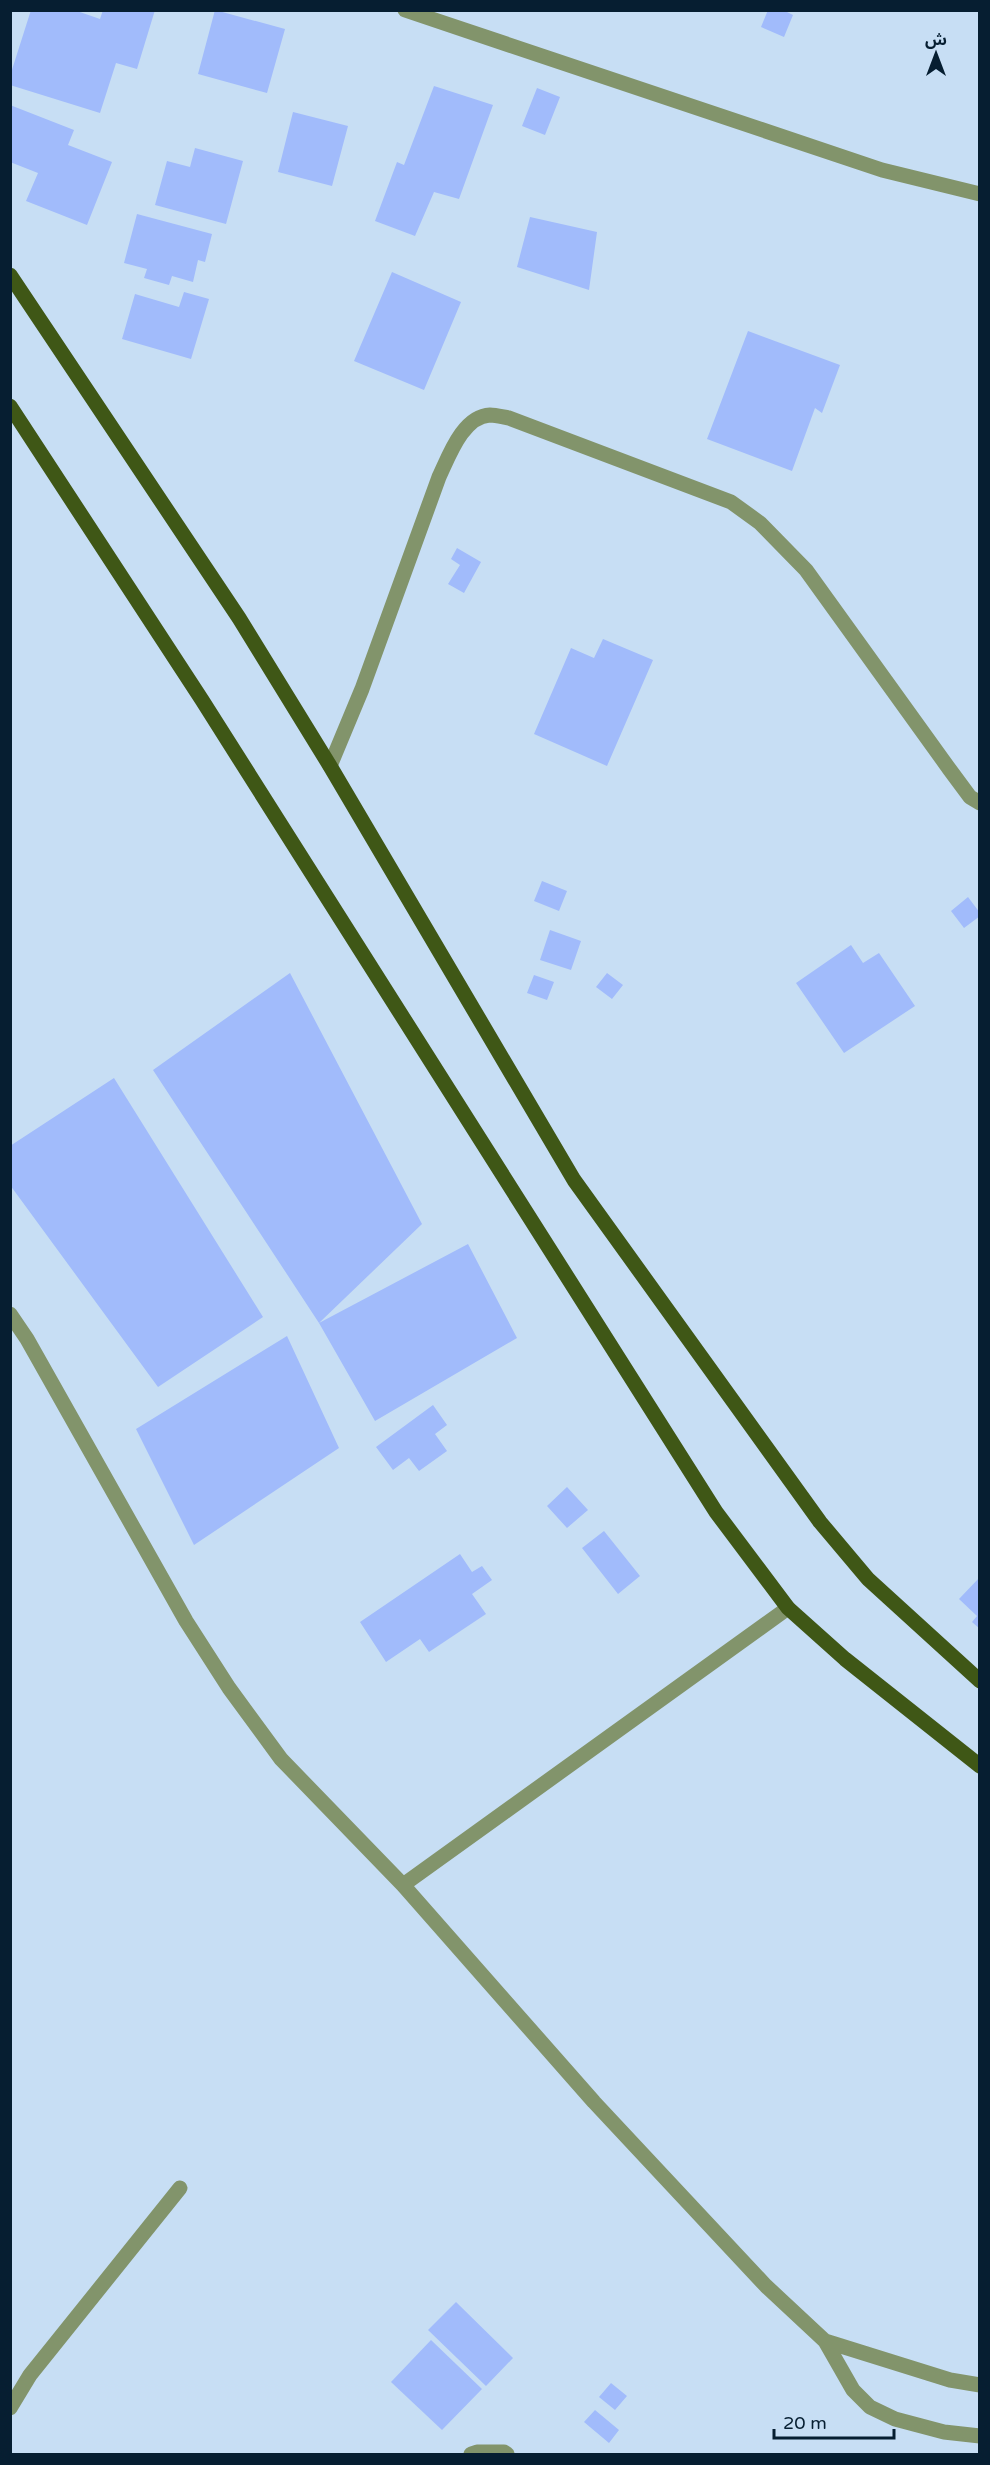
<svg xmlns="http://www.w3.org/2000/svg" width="990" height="2465" viewBox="0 0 990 2465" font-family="'Varela Round','Noto Sans Arabic',sans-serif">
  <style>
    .building { fill: #a1bbfb }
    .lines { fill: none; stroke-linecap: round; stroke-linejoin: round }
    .minor { stroke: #82946b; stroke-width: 15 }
    .major { stroke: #3f5716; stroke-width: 15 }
  </style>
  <rect width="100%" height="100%" fill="#c7def4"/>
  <path class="building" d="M 31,10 L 74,10 L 100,19 L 103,10 L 155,10 L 137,69 L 116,63 L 100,113 L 10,85 L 10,76 Z
    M 215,10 L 285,29 L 267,93 L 198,74 Z
    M 768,10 L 783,10 L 793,15 L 784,37 L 761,27 Z
    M 434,86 L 493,105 L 459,199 L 434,192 L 415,236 L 375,221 L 397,162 L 404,165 Z
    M 537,88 L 560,97 L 545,135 L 522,126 Z
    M 10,105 L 74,130 L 68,145 L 112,162 L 87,225 L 26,201 L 38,173 L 10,162 Z
    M 293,112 L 348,126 L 332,186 L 278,172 Z
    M 195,148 L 243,161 L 226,224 L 155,205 L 167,161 L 190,167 Z
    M 137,214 L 212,234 L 205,262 L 198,260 L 193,282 L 172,276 L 169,285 L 144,278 L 147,269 L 124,263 Z
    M 530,217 L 597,232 L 589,290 L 517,267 Z
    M 392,272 L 461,302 L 424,390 L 354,361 Z
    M 184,292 L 209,299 L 191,359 L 122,339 L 135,294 L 179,307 Z
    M 748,331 L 840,365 L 822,413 L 815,408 L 792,471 L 707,439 Z
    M 457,548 L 481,562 L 464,593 L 448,584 L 460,565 L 451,559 Z
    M 603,639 L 653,660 L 607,766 L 534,734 L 571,648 L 594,658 Z
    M 542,881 L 567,891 L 559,911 L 534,901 Z
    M 968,897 L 980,913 L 980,916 L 964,928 L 951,911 Z
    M 550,930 L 581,941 L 571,970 L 540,960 Z
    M 851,945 L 863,963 L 879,953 L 915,1006 L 844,1053 L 796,983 Z
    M 290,973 L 422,1224 L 319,1323 L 468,1244 L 517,1338 L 375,1421 L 319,1323 L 153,1070 Z
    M 607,973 L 623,985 L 612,999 L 596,987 Z
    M 534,975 L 554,982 L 547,1000 L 527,993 Z
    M 114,1078 L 263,1317 L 158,1387 L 10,1185 L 10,1146 Z
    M 287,1336 L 339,1448 L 194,1545 L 136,1429 Z
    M 433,1405 L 447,1425 L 435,1434 L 447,1451 L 419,1471 L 409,1458 L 393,1470 L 376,1447 Z
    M 567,1487 L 588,1510 L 567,1528 L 547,1506 Z
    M 604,1531 L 640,1576 L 618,1594 L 582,1548 Z
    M 460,1554 L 472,1572 L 482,1566 L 492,1580 L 472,1594 L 486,1614 L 429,1652 L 420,1639 L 386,1662 L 360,1622 Z
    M 980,1577 L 980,1629 L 972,1622 L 977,1616 L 959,1599 Z
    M 456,2302 L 513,2358 L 486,2386 L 428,2330 Z
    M 431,2340 L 482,2389 L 442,2430 L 391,2382 Z
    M 611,2383 L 627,2396 L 615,2410 L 599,2397 Z
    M 595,2410 L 619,2430 L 609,2443 L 584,2422 Z"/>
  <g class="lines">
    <path class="minor" d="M 405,10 L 882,170 L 980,194
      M 330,766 L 362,689 L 439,477 C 449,456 463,416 490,415 C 496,415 503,417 509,418 L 731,502 L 760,523 L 806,570 L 950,770 L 970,797 L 980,803
      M 10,1314 L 27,1339 L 186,1621 L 229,1688 L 281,1759 L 403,1885 L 594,2102 L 766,2286 L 825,2341 L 853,2390 L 870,2407 L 895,2419 L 944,2432 L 980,2436
      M 403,1885 L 788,1608
      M 825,2341 L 950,2380 L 980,2385
      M 10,2408 L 30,2375 L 180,2188
      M 471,2454 L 477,2452 L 504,2452 L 507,2454"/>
    <path class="major" d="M 10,275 L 239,618 L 330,766 L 574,1180 L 820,1522 L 868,1579 L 980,1681
      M 10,406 L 202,700 L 716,1512 L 788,1608 L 845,1659 L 980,1766"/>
  </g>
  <rect width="990" height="2465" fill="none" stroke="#061e31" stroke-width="24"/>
  <g transform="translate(936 54)" stroke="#c7def4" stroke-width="4.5" paint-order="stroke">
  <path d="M0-4.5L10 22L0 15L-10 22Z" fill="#061e31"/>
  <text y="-9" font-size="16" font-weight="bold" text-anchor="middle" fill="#061e31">ش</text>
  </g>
  <path d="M774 2429v9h120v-9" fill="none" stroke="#061e31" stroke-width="3"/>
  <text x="783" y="2429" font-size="18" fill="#061e31" stroke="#c7def4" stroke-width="4.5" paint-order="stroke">20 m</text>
</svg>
